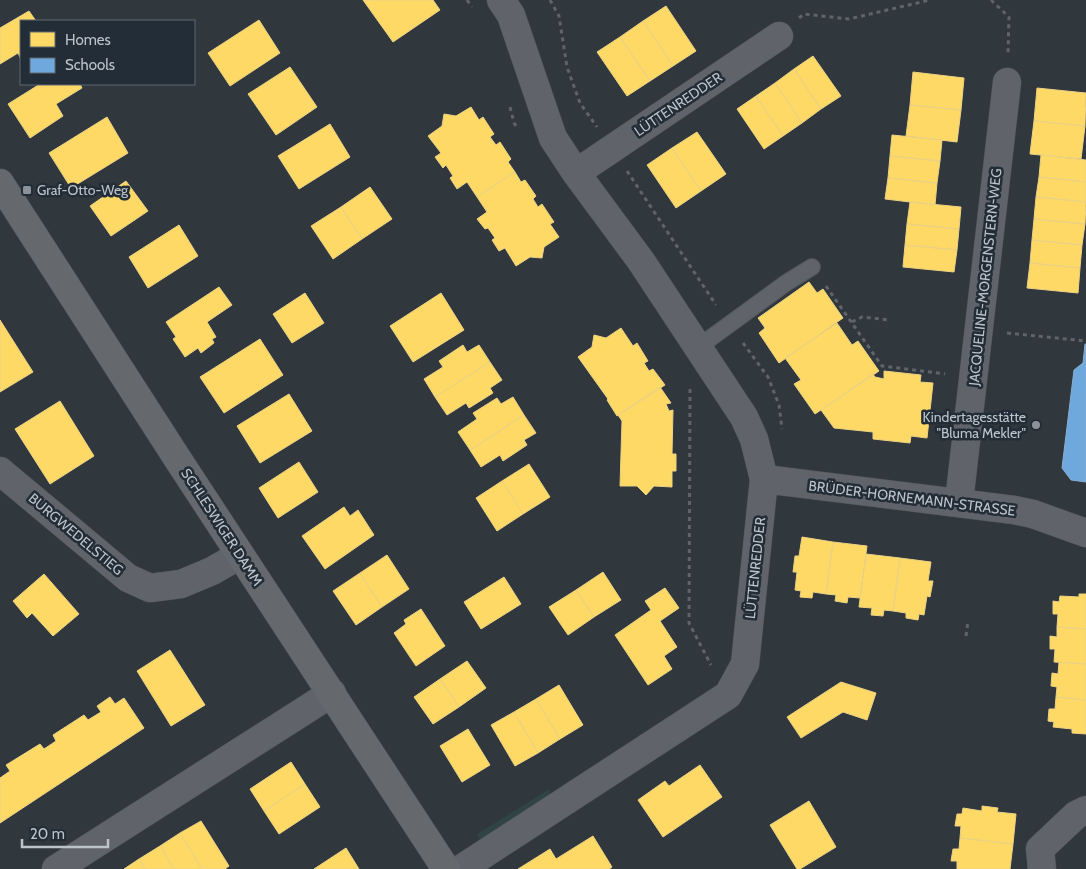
<svg xmlns="http://www.w3.org/2000/svg" width="1086" height="869" viewBox="0 0 1086 869" font-family="Cabin,sans-serif">
  <style>
    .green { fill: #304444 }
    .homes { fill: #ffd966; stroke: #ebd284 }
    .schools { fill: #6fa8dc; stroke: #86b0d7 }
    .lines { fill: none; stroke-linecap: round; stroke-linejoin: round }
    .lane-casing { stroke: #4e5357; stroke-width: 18 }
    .street-casing { stroke: #4e5357; stroke-width: 29 }
    .secondary-casing { stroke: #4e5357; stroke-width: 29 }
    .path { stroke: #5f6468; stroke-width: 3; stroke-dasharray: 4 4; stroke-linecap: butt }
    .lane { stroke: #60646a; stroke-width: 16 }
    .street { stroke: #60646a; stroke-width: 28 }
    .secondary { stroke: #65696e; stroke-width: 28 }
    .poi-dot { fill: #8b9299; stroke: #232d37; stroke-width: 2 }
    .labels { text-anchor: middle; dominant-baseline: central; stroke-width: 5; stroke-linejoin: round; paint-order: stroke }
    .street-label { font-size: 14px; fill: #bcc3cb; stroke: #232d37 }
    .poi-label { font-size: 14px; fill: #bcc3cb; stroke: #232d37; text-anchor: start }
  </style>
  <rect width="100%" height="100%" fill="#30373d"/>
  <path class="green" d="M 549,789 L 550,799 L 481,842 L 477,834 Z"/>
  <path class="homes" d="M 363,0 L 433,0 L 440,10 L 393,42 Z
    M 666,6 L 696,51 L 673,66 L 643,21 Z
    M 29,11 L 36,21 L 21,21 L 21,59 L 18,53 L 0,64 L 0,28 Z
    M 259,20 L 280,53 L 230,86 L 208,53 Z
    M 643,21 L 673,66 L 650,81 L 620,37 Z
    M 620,37 L 650,81 L 627,96 L 597,52 Z
    M 813,56 L 841,96 L 821,109 L 794,69 Z
    M 290,67 L 317,107 L 276,135 L 248,94 Z
    M 794,69 L 821,109 L 802,123 L 775,83 Z
    M 913,72 L 964,78 L 961,110 L 910,105 Z
    M 775,83 L 802,123 L 783,136 L 756,96 Z
    M 40,84 L 80,84 L 82,88 L 56,104 L 63,116 L 30,138 L 8,104 Z
    M 1037,88 L 1086,93 L 1085,126 L 1034,121 Z
    M 756,96 L 783,136 L 764,149 L 737,109 Z
    M 910,105 L 961,110 L 957,142 L 906,136 Z
    M 471,107 L 479,120 L 483,117 L 494,134 L 490,137 L 496,145 L 500,142 L 511,159 L 508,162 L 515,172 L 477,197 L 467,182 L 457,189 L 450,178 L 453,176 L 446,165 L 443,168 L 435,157 L 441,153 L 428,136 L 442,126 L 444,114 L 456,116 Z
    M 107,117 L 128,153 L 71,188 L 49,153 Z
    M 1034,121 L 1085,126 L 1081,159 L 1030,154 Z
    M 330,124 L 350,157 L 299,189 L 278,156 Z
    M 697,132 L 726,174 L 701,191 L 672,148 Z
    M 892,135 L 942,140 L 940,161 L 890,156 Z
    M 672,148 L 701,191 L 676,208 L 647,165 Z
    M 1041,155 L 1086,160 L 1086,182 L 1039,177 Z
    M 890,156 L 940,161 L 937,183 L 888,178 Z
    M 515,172 L 521,182 L 525,180 L 536,196 L 533,199 L 538,207 L 542,204 L 554,222 L 550,224 L 559,237 L 544,247 L 542,258 L 530,257 L 516,266 L 505,248 L 499,251 L 492,240 L 495,238 L 488,228 L 485,229 L 477,219 L 487,212 L 477,197 Z
    M 1039,177 L 1086,182 L 1086,202 L 1036,197 Z
    M 888,178 L 937,183 L 935,205 L 885,199 Z
    M 126,181 L 148,211 L 111,236 L 90,206 Z
    M 370,187 L 392,219 L 362,239 L 341,207 Z
    M 1036,197 L 1086,202 L 1085,224 L 1034,219 Z
    M 910,202 L 961,207 L 959,229 L 907,224 Z
    M 341,207 L 362,239 L 333,259 L 311,226 Z
    M 1034,219 L 1085,224 L 1082,245 L 1032,240 Z
    M 907,224 L 959,229 L 957,250 L 905,245 Z
    M 179,225 L 198,256 L 148,288 L 129,257 Z
    M 1032,240 L 1082,245 L 1080,268 L 1030,263 Z
    M 905,245 L 957,250 L 954,272 L 903,267 Z
    M 1030,263 L 1080,268 L 1078,293 L 1027,288 Z
    M 809,282 L 817,293 L 823,289 L 843,318 L 779,363 L 759,333 L 765,328 L 758,318 Z
    M 219,287 L 232,305 L 207,322 L 216,337 L 212,339 L 214,343 L 201,353 L 198,348 L 185,357 L 173,339 L 176,337 L 166,322 Z
    M 305,293 L 324,323 L 292,343 L 273,314 Z
    M 441,293 L 464,330 L 413,362 L 390,326 Z
    M 0,320 L 33,372 L 0,392 Z
    M 837,323 L 852,345 L 858,341 L 879,371 L 815,414 L 794,384 L 801,380 L 785,358 Z
    M 621,328 L 633,346 L 637,343 L 648,361 L 644,363 L 649,371 L 653,369 L 665,385 L 617,416 L 607,400 L 608,399 L 578,357 L 592,347 L 594,335 L 606,338 Z
    M 260,339 L 283,375 L 224,413 L 200,377 Z
    M 463,345 L 467,352 L 479,345 L 490,362 L 435,397 L 424,379 L 443,367 L 439,361 Z
    M 490,362 L 502,380 L 490,388 L 493,393 L 469,408 L 466,403 L 447,415 L 435,397 Z
    M 884,371 L 921,375 L 920,382 L 933,383 L 927,438 L 911,436 L 910,443 L 873,439 L 873,432 L 834,428 L 821,410 L 873,374 L 875,377 L 884,379 Z
    M 660,387 L 671,403 L 666,404 L 669,411 L 673,410 L 672,454 L 676,454 L 676,471 L 672,471 L 672,487 L 654,486 L 646,495 L 637,486 L 620,486 L 622,421 L 618,415 Z
    M 289,394 L 312,431 L 260,463 L 237,426 Z
    M 513,397 L 524,415 L 470,450 L 458,432 L 477,419 L 473,413 L 497,398 L 501,404 Z
    M 60,401 L 94,456 L 50,484 L 15,429 Z
    M 524,415 L 536,433 L 524,440 L 527,445 L 503,461 L 500,455 L 481,467 L 470,450 Z
    M 299,462 L 318,492 L 278,518 L 259,488 Z
    M 529,464 L 550,497 L 523,514 L 502,481 Z
    M 502,481 L 523,514 L 497,531 L 476,498 Z
    M 344,507 L 350,516 L 358,510 L 374,535 L 325,569 L 302,536 Z
    M 802,537 L 833,542 L 826,594 L 813,592 L 812,598 L 800,597 L 801,591 L 795,590 L 797,572 L 793,572 L 795,556 L 799,556 Z
    M 833,542 L 867,546 L 860,598 L 848,597 L 847,603 L 835,601 L 836,595 L 826,594 Z
    M 866,554 L 900,558 L 893,611 L 884,610 L 883,616 L 871,615 L 872,608 L 859,607 Z
    M 387,555 L 409,589 L 382,607 L 360,573 Z
    M 900,558 L 931,562 L 928,581 L 933,581 L 930,597 L 927,596 L 924,615 L 919,614 L 918,620 L 906,618 L 906,613 L 893,611 Z
    M 603,572 L 621,600 L 594,617 L 576,590 Z
    M 360,573 L 382,607 L 356,625 L 333,591 Z
    M 44,574 L 79,614 L 53,636 L 32,613 L 27,618 L 13,601 Z
    M 504,577 L 521,604 L 481,629 L 464,602 Z
    M 665,588 L 679,608 L 660,621 L 677,647 L 664,656 L 672,669 L 648,685 L 615,635 L 651,610 L 645,601 Z
    M 576,590 L 594,617 L 568,635 L 549,607 Z
    M 1079,594 L 1086,594 L 1086,629 L 1057,627 L 1058,614 L 1053,614 L 1053,601 L 1059,602 L 1060,596 L 1079,597 Z
    M 421,609 L 445,646 L 416,666 L 394,633 L 406,624 L 404,620 Z
    M 1057,627 L 1086,629 L 1086,664 L 1054,662 L 1055,649 L 1050,649 L 1050,636 L 1057,637 Z
    M 170,650 L 205,705 L 171,726 L 137,671 Z
    M 467,661 L 486,688 L 459,707 L 440,679 Z
    M 1059,662 L 1086,664 L 1086,700 L 1056,697 L 1057,687 L 1051,686 L 1052,673 L 1058,674 Z
    M 440,679 L 459,707 L 433,724 L 414,697 Z
    M 841,682 L 876,693 L 867,720 L 843,712 L 801,738 L 787,717 Z
    M 559,685 L 583,725 L 560,739 L 536,699 Z
    M 110,697 L 115,704 L 124,698 L 144,728 L 0,823 L 0,778 L 10,771 L 6,765 L 40,744 L 44,749 L 56,741 L 53,735 L 84,715 L 88,720 L 101,712 L 97,706 Z
    M 1056,697 L 1086,700 L 1086,734 L 1072,733 L 1072,729 L 1053,727 L 1054,722 L 1048,721 L 1049,709 L 1055,709 Z
    M 536,699 L 560,739 L 538,753 L 514,712 Z
    M 514,712 L 538,753 L 515,766 L 491,725 Z
    M 468,729 L 490,765 L 462,782 L 440,746 Z
    M 291,762 L 305,784 L 264,811 L 250,789 Z
    M 700,765 L 722,797 L 663,837 L 638,800 L 665,781 L 669,786 Z
    M 305,784 L 320,807 L 279,834 L 264,811 Z
    M 809,801 L 836,847 L 800,869 L 797,869 L 770,825 Z
    M 982,806 L 998,808 L 997,812 L 1016,814 L 1013,844 L 960,838 L 961,826 L 955,826 L 957,814 L 962,814 L 963,808 L 982,811 Z
    M 201,821 L 229,866 L 225,869 L 202,869 L 180,833 Z
    M 180,833 L 202,869 L 174,869 L 160,846 Z
    M 593,836 L 612,867 L 609,869 L 518,869 L 550,849 L 556,859 Z
    M 960,838 L 1013,844 L 1010,869 L 957,869 L 957,861 L 951,861 L 953,849 L 959,849 Z
    M 160,846 L 174,869 L 145,869 L 139,859 Z
    M 346,848 L 359,869 L 314,869 Z
    M 139,859 L 145,869 L 124,869 Z"/>
  <path class="schools" d="M 1085,344 L 1086,344 L 1086,482 L 1071,480 L 1062,468 L 1074,370 L 1083,363 Z"/>
  <g class="lines">
    <g class="lane-casing">
      <path id="lane" d="M 697,348 L 786,283 L 812,267"/>
    </g>
    <g class="street-casing">
      <path id="street" d="M 576,173 L 779,36
        M 0,471 L 128,578 L 150,588 L 181,584 L 212,571 L 240,555
        M 764,479 L 1014,510 L 1033,514 L 1086,533
        M 959,502 L 1007,82
        M 56,869 L 332,693
        M 461,869 L 728,695 L 745,664 L 764,479 L 754,439 L 744,417 L 641,261 L 576,173 L 553,138 L 511,15 L 501,0
        M 1042,869 L 1040,849 L 1076,815 L 1086,810"/>
    </g>
    <g class="secondary-casing">
      <path id="secondary" d="M 0,183 L 177,458 L 446,869"/>
    </g>
    <path class="path" d="M 467,0 L 472,7
      M 550,0 L 559,16 L 567,67 L 580,103 L 597,127
      M 991,0 L 1009,17 L 1008,54
      M 799,18 L 804,14 L 849,19 L 930,0
      M 510,107 L 514,123 L 518,129
      M 627,171 L 716,305
      M 826,286 L 882,366 L 945,374
      M 852,322 L 862,317 L 890,320
      M 1007,333 L 1086,341
      M 743,343 L 768,377 L 779,405 L 782,429
      M 690,389 L 689,623 L 711,665
      M 966,636 L 968,621"/>
    <use href="#lane" class="lane"/>
    <use href="#street" class="street"/>
    <use href="#secondary" class="secondary"/>
  </g>
  <g class="poi-dot">
    <rect x="22" y="185" width="10" height="10" rx="2.5"/>
    <circle cx="1036" cy="425" r="5"/>
  </g>
  <g class="labels">
    <g class="street-label">
      <text transform="translate(678 104) rotate(-34)">LÜTTENREDDER</text>
      <text transform="translate(985 277) rotate(-84)">JACQUELINE-MORGENSTERN-WEG</text>
      <text transform="translate(912 498) rotate(7)">BRÜDER-HORNEMANN-STRASSE</text>
      <text transform="translate(222 527) rotate(57)">SCHLESWIGER DAMM</text>
      <text transform="translate(76 534) rotate(40)">BURGWEDELSTIEG</text>
      <text transform="translate(755 568) rotate(-84)">LÜTTENREDDER</text>
    </g>
    <g class="poi-label">
      <text x="37" y="190">Graf-Otto-Weg</text>
      <text x="1026" y="417" text-anchor="end">Kindertagesstätte<tspan x="1026" dy="16">"Bluma Mekler"</tspan></text>
    </g>
  </g>
  <rect x="20" y="20" width="175" height="65" fill="#232d37" stroke="#606972"/>
  <rect x="30" y="32" width="25" height="15" fill="#ffd966" stroke="#606972"/>
  <text x="65" y="45" font-size="15" fill="#bcc3cb">Homes</text>
  <rect x="30" y="58" width="25" height="15" fill="#6fa8dc" stroke="#606972"/>
  <text x="65" y="70" font-size="15" fill="#bcc3cb">Schools</text>
  <path d="M22 839v8h86v-8" fill="none" stroke="#bcc3cb" stroke-width="2.5"/>
  <text x="30" y="839" font-size="15" fill="#bcc3cb" stroke="#232d37" stroke-width="4" paint-order="stroke">20 m</text>
</svg>
